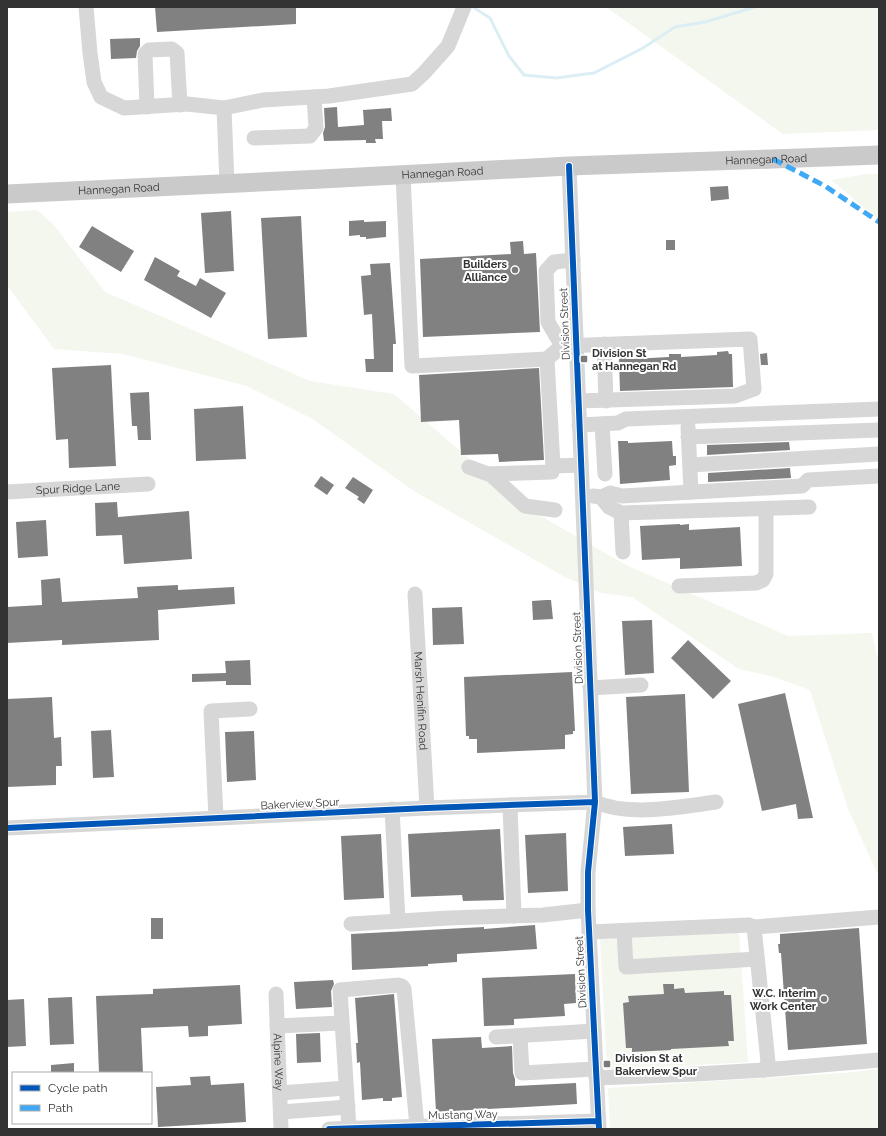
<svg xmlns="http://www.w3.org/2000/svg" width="886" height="1136" viewBox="0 0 886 1136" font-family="Raleway,sans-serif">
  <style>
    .green { fill: #f3f7ee }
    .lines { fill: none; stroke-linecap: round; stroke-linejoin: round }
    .stream { stroke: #dbeef4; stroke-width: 3 }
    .building { fill: #818181 }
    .minor { stroke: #d7d7d7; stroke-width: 15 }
    .major { stroke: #cacaca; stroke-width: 19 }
    .quiet { stroke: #3fa9f5; stroke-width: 5; stroke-dasharray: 10 5; stroke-linecap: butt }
    .cycleway-casing { stroke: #fff; stroke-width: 8 }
    .cycleway { stroke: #0057b8; stroke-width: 6 }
    .poi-dot { fill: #7a7a7a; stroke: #fff; stroke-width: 1.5 }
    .labels { text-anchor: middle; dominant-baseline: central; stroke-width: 4; stroke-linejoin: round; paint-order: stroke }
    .street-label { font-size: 11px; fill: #333; stroke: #fff }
    .poi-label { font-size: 11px; font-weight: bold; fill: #333; stroke: #fff; text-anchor: end }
  </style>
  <rect width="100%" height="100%" fill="#fff"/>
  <path class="green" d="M 606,7 L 879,7 L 879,130 L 783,134 Z
    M 866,174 L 879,174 L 879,220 L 831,180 Z
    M 37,210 L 53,224 L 105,292 L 310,381 L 394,394 L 525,507 L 626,565 L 788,636 L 872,633 L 879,664 L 879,877 L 848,809 L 810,690 L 771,676 L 739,669 L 632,597 L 601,593 L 565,577 L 414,491 L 311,418 L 247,386 L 123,354 L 54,349 L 7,285 L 7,212 Z
    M 739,931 L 748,1062 L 607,1070 L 600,939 Z
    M 879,1069 L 879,1129 L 610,1129 L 608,1088 L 844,1073 Z"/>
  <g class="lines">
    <path class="stream" d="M 473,7 L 490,18 L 509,56 L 524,75 L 556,78 L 594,73 L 643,48 L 675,27 L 705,22 L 755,7"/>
  </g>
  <path class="building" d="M 155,7 L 296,7 L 296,24 L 157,32 Z
    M 140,38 L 140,46 L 137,51 L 136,58 L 111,59 L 110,39 Z
    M 337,107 L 338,127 L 364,125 L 363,110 L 391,108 L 392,121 L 382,121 L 383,139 L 375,139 L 376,143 L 366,143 L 366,140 L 324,141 L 323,133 L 325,127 L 324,108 Z
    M 728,186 L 729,199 L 711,201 L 710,187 Z
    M 231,211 L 234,271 L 205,273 L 201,213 Z
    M 301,216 L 307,337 L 268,339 L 261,218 Z
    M 364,220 L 364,222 L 386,221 L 386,237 L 366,239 L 366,237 L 360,237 L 360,235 L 349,236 L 349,221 Z
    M 92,226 L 134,251 L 121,272 L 79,247 Z
    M 666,240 L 675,240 L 675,250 L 666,250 Z
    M 523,241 L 524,254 L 536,253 L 540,332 L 423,337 L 420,259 L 511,254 L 510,242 Z
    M 155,257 L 180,271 L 177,276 L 196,286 L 200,278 L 226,293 L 211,318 L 144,280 Z
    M 390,263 L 396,344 L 393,344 L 393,372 L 366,372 L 365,359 L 374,359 L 372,314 L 364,315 L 361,276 L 371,275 L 370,264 Z
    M 728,351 L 729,354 L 732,354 L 733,387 L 620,391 L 619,359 L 620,359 L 620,356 L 632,356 L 632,359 L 669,357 L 669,354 L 681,354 L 681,357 L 717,355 L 717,352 Z
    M 767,353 L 768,365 L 761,365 L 760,354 Z
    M 111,365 L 116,466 L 69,468 L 68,439 L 56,440 L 52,368 Z
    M 539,368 L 544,460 L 499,462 L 498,454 L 461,455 L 459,420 L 421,422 L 419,375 Z
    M 149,392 L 151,440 L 138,440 L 137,426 L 132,426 L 130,393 Z
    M 243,406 L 246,459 L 196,461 L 194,409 Z
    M 618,441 L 628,441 L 628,443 L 672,441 L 673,456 L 676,456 L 676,465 L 669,466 L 670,480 L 620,484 Z
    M 789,442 L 790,450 L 707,455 L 707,445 Z
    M 790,468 L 791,478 L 708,482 L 708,473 Z
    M 321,476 L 334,485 L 327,495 L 314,486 Z
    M 353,477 L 373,490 L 364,504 L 357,499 L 359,497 L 345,488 Z
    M 117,502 L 118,517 L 189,511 L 192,559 L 124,564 L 122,535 L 96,536 L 95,503 Z
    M 46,520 L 48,556 L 18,558 L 16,522 Z
    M 680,524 L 680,525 L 689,524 L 689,530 L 740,527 L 742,566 L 680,569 L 680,558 L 642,560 L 640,526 Z
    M 60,578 L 62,602 L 138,598 L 137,587 L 178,585 L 178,590 L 234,587 L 235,604 L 158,610 L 159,640 L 62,645 L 62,640 L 7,643 L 7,607 L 42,605 L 41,580 Z
    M 546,600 L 551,600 L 553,619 L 533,620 L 532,601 Z
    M 462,607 L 464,644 L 433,645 L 432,608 Z
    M 652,620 L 654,673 L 625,675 L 622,621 Z
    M 688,640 L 731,681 L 713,699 L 671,658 Z
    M 250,660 L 251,685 L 226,685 L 226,681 L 192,682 L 192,674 L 226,673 L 225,661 Z
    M 572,672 L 575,731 L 573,731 L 573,734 L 565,735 L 565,749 L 477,753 L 477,739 L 469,739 L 469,736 L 466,736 L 464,677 Z
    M 785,693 L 813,818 L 798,819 L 796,804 L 762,811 L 738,704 Z
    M 685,694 L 689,792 L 631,794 L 626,697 Z
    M 52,697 L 54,738 L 61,737 L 62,766 L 56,766 L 56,785 L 7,787 L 7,699 Z
    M 111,730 L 114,777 L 93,778 L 91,731 Z
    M 254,731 L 256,780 L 227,782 L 225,732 Z
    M 672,824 L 674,854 L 625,856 L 623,827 Z
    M 500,829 L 504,900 L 463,901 L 462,895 L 411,897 L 408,834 Z
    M 566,833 L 568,891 L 528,893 L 525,835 Z
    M 381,834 L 384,898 L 344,900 L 341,836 Z
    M 151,918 L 163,918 L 163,939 L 151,939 Z
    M 535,925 L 537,949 L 457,954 L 457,962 L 428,964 L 428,966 L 352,970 L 351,934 L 484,927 L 484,929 Z
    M 859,928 L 867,1044 L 788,1050 L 781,953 L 779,953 L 778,944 L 780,944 L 780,934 Z
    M 575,974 L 576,1003 L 564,1004 L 565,1016 L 514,1019 L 514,1025 L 484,1026 L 482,978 Z
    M 333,980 L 334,984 L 331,991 L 332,1007 L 296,1009 L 294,982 Z
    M 663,984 L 674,984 L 674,989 L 684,988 L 685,993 L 724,991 L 724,995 L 731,995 L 734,1041 L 728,1041 L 729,1046 L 671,1049 L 671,1050 L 632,1052 L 632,1048 L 626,1048 L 623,1003 L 629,1002 L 628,996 L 664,994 Z
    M 240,985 L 242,1024 L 208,1026 L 208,1036 L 189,1037 L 188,1026 L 141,1028 L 143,1073 L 99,1073 L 96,996 L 153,994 L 153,989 Z
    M 394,994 L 402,1097 L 392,1098 L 392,1101 L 383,1101 L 383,1098 L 362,1100 L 360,1062 L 357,1063 L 356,1043 L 358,1043 L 355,998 Z
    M 72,997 L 74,1044 L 50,1045 L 48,998 Z
    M 24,999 L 26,1046 L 7,1047 L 7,1000 Z
    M 320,1033 L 321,1062 L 297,1063 L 296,1034 Z
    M 481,1037 L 482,1048 L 512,1046 L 513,1073 L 515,1079 L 515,1086 L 576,1083 L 577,1104 L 436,1112 L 432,1039 Z
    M 74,1063 L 74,1073 L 51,1073 L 51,1065 Z
    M 210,1076 L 211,1085 L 244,1083 L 246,1122 L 158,1127 L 156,1087 L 191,1085 L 190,1077 Z"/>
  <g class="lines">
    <g class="minor">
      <path d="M 86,7 L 90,53 L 94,82 L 101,97 L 124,108 L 187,104 L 224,108 L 227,184"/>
      <path d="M 147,107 L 145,54 L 149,50 L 172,49 L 177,53 L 180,105"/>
      <path d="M 224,108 L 263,100 L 329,96 L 412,84 L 424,73 L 448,46 L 464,7"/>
      <path d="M 254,138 L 310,136 L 316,128 L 314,97"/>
      <path d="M 569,166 L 595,802 L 588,872 L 588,910 L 599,1129"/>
      <path d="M 403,175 L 412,366 L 547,359 L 553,466 L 552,472 L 488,474 L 469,467"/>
      <path d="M 604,344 L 606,401"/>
      <path d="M 562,346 L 548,322 L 546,271 L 554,262 L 573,260"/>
      <path d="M 547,359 L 562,346 L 750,339 L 754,389 L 735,396 L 578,401"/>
      <path d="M 602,424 L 605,474"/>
      <path d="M 579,425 L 618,423 L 626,419 L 879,409"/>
      <path d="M 688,427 L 691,492"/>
      <path d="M 688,437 L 879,430"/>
      <path d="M 690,465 L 879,454"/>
      <path d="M 553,466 L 581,465"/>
      <path d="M 490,474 L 525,506 L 555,510"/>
      <path id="s1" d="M 7,492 L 148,484"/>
      <path d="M 593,496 L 601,497 L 609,507 L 621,513 L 809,507"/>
      <path d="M 601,497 L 610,493 L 622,496 L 802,486 L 808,480 L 879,476"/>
      <path d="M 621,513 L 623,552"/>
      <path d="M 679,586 L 756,583 L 763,580 L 766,574 L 766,509"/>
      <path id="s2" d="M 415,594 L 427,808"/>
      <path d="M 590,688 L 641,685"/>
      <path d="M 510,805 L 514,916"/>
      <path d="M 392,809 L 398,921"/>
      <path d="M 216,818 L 211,711 L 250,709"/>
      <path d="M 7,828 L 427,808 L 595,802 C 629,817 679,807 716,802"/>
      <path d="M 351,924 L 449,918 L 543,915 L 588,910"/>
      <path d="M 754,927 L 879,917"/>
      <path d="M 624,931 L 626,967 L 757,959"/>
      <path d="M 589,932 L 749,925 L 754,927 L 768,1062 L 764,1070 L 696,1074 L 596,1078"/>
      <path id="s3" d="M 276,994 L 281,1129"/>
      <path d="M 277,1026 L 341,1023"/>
      <path d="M 520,1036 L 522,1073 L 595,1069"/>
      <path d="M 496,1037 L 594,1031"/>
      <path d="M 764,1070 L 879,1060"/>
      <path d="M 280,1093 L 346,1088"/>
      <path d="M 281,1112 L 348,1107"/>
      <path d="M 349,1128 L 340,990 L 399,985 L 402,986 L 404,989 L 417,1126"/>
      <path d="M 329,1129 L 598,1121"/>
    </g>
    <path class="major" id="s4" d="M 7,194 L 322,179 L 569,166 L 773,159 L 879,155"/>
    <path class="quiet" d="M 773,159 L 825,186 L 879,222"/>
    <g class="cycleway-casing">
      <path id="cycleway" d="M 569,166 L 595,802 L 588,872 L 588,910 L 599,1129
        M 7,828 L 427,808 L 595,802
        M 329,1129 L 598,1121"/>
    </g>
    <use href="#cycleway" class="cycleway"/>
  </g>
  <g class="poi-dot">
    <circle cx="515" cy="270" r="4"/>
    <rect x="580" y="355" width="8" height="8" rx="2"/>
    <circle cx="824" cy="999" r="4"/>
    <rect x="603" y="1060" width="8" height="8" rx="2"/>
  </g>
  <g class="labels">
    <g class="street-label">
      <text stroke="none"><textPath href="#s4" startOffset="760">Hannegan Road</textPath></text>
      <text stroke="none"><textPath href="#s4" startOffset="436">Hannegan Road</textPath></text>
      <text stroke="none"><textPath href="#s4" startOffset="112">Hannegan Road</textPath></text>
      <text transform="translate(565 324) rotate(-92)">Division Street</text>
      <text stroke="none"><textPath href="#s1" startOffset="71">Spur Ridge Lane</textPath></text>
      <text transform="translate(578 648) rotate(-92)">Division Street</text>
      <text stroke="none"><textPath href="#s2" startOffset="107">Marsh Henifin Road</textPath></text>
      <text transform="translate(300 804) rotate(-3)">Bakerview Spur</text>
      <text transform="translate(581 972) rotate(-93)">Division Street</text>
      <text stroke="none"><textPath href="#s3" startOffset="68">Alpine Way</textPath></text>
      <text transform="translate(463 1115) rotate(-1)">Mustang Way</text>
    </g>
    <g class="poi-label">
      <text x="507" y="264">Builders<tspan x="507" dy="13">Alliance</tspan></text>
      <text x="592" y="353" text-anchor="start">Division St<tspan x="592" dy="13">at Hannegan Rd</tspan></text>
      <text x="816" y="993">W.C. Interim<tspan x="816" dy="13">Work Center</tspan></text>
      <text x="615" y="1058" text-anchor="start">Division St at<tspan x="615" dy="13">Bakerview Spur</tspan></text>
    </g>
  </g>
  <rect width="886" height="1136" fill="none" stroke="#333333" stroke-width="16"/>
  <rect x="12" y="1072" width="140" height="52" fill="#ffffff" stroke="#adadad"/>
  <rect x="20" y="1085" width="20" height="6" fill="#0057b8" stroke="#adadad"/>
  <text x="48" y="1092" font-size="12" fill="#333333">Cycle path</text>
  <rect x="20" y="1105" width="20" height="6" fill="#3fa9f5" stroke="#adadad"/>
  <text x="48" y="1112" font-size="12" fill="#333333">Path</text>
</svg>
